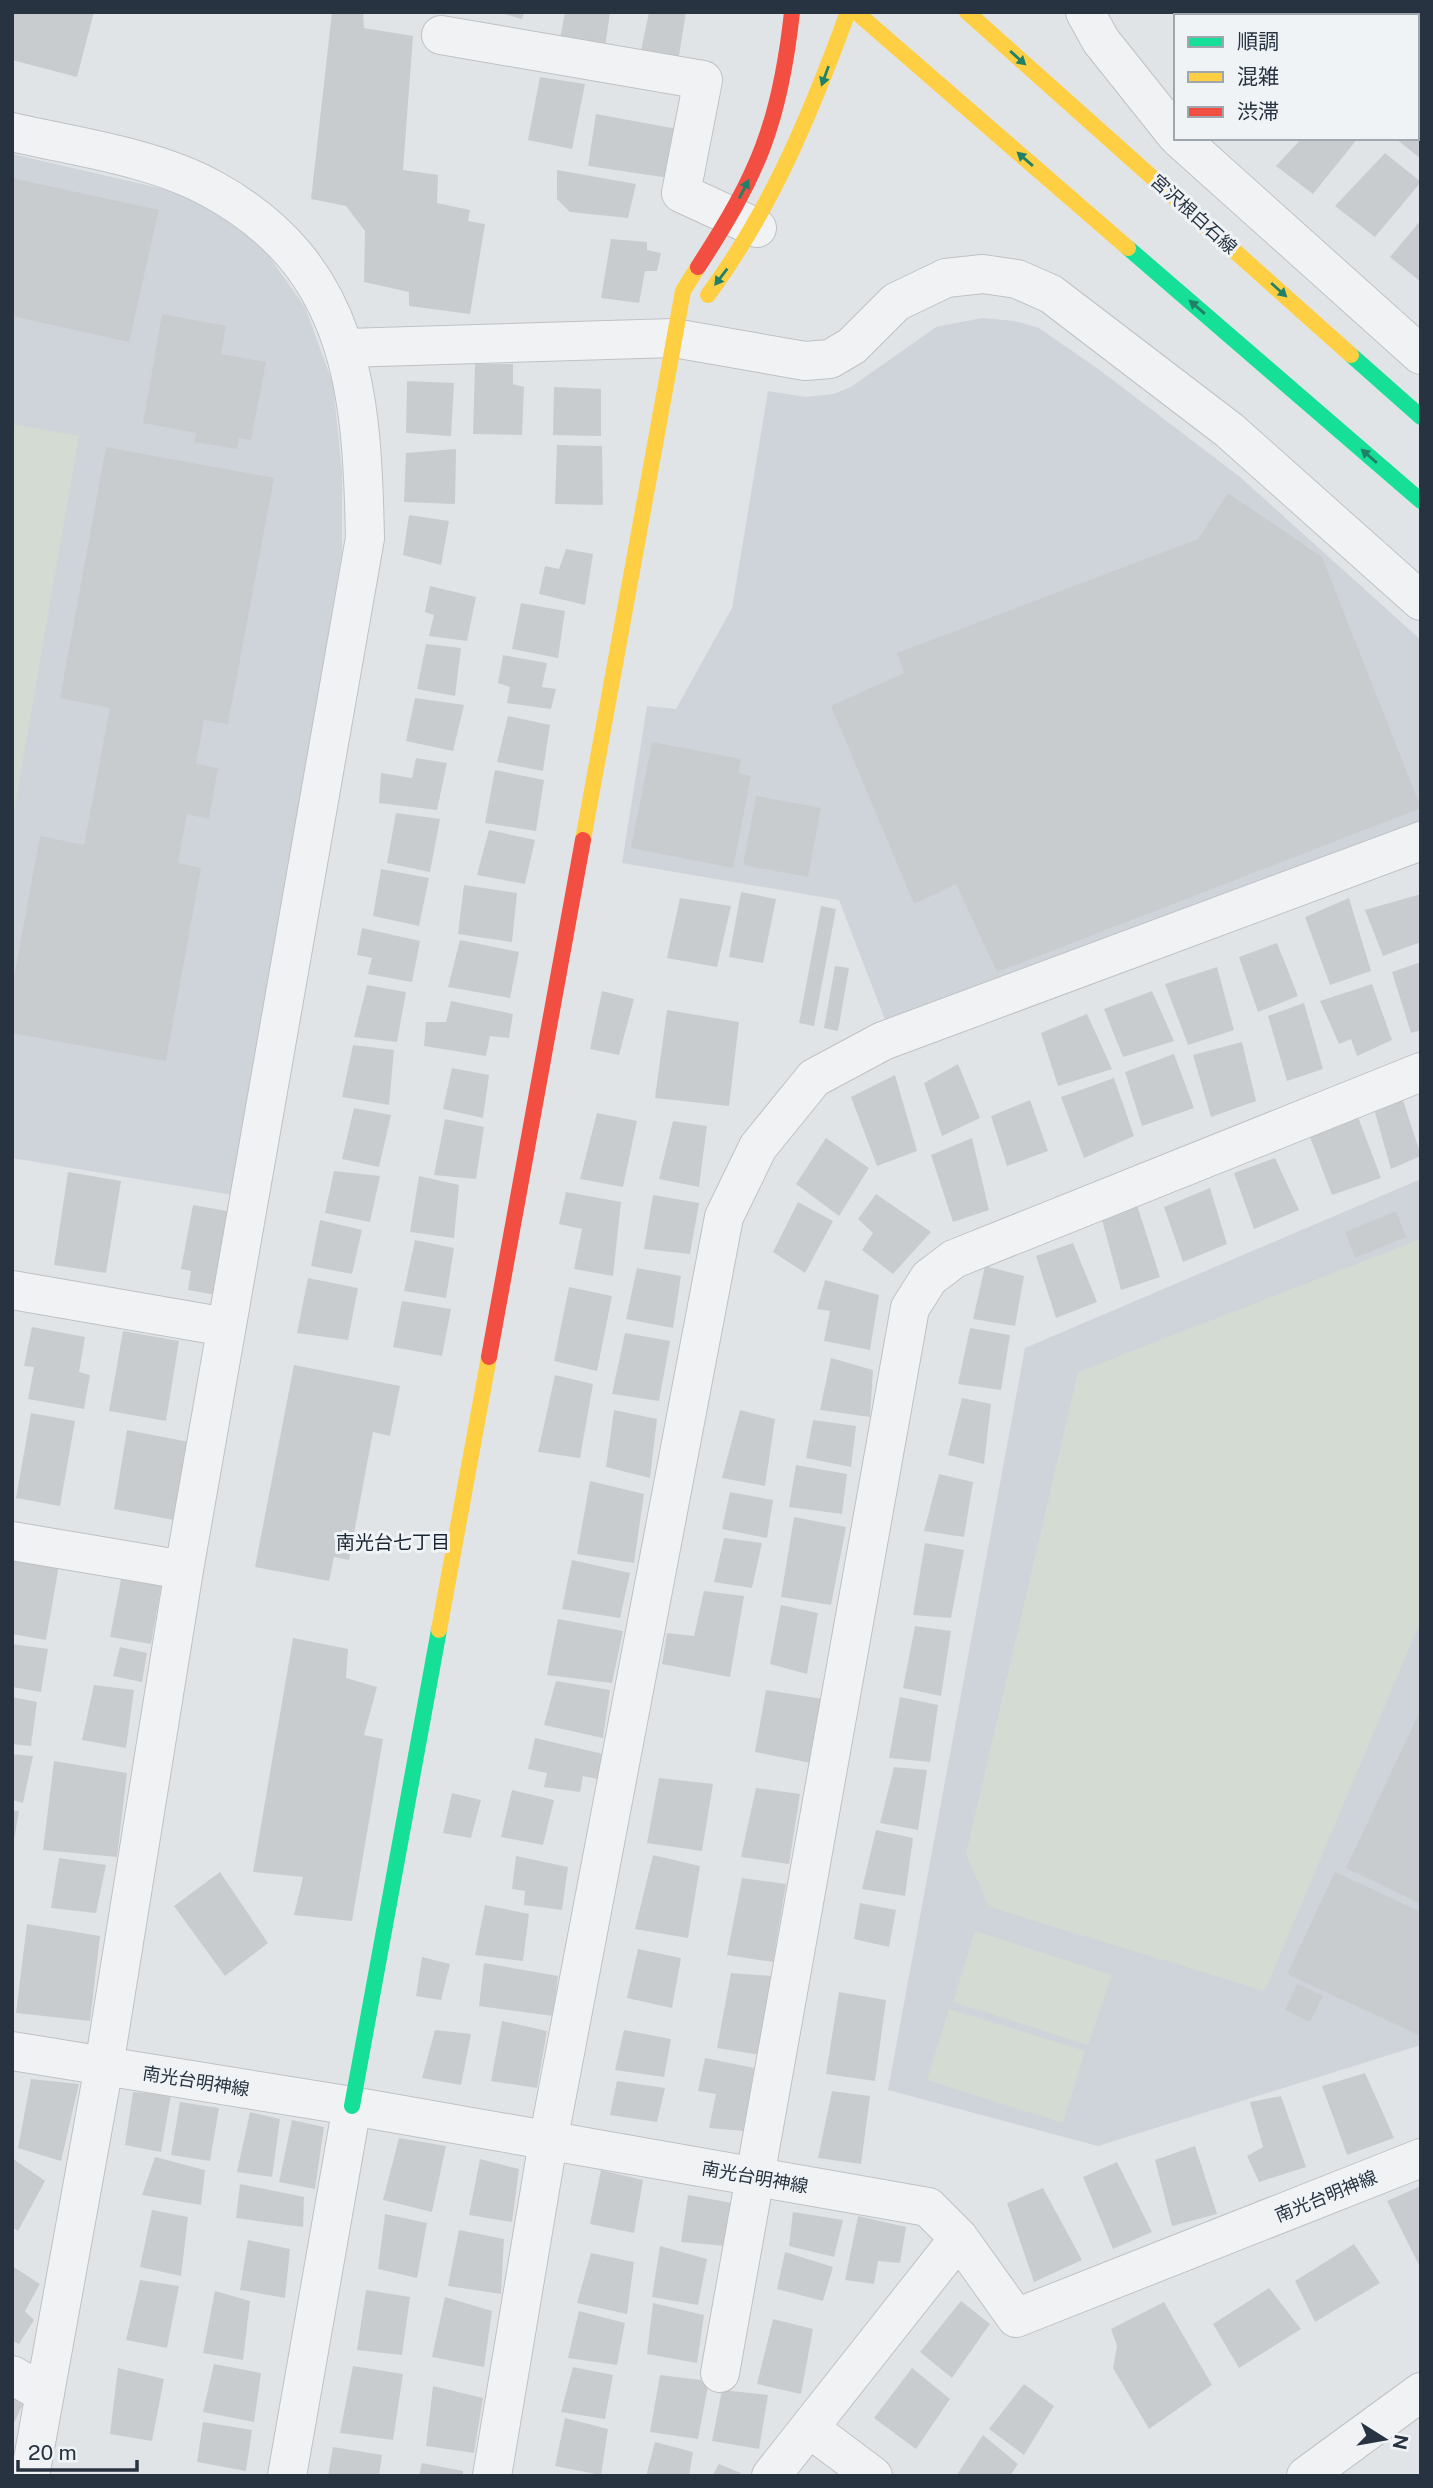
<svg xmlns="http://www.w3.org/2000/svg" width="1433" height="2488" viewBox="0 0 1433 2488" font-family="'Public Sans','Noto Sans JP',sans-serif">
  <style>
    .built { fill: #cfd4da }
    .green { fill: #d3dbd2 }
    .building { fill: #c9cccf }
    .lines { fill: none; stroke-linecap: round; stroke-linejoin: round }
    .street-casing { stroke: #bfc2c5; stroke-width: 40 }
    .street { stroke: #f1f2f3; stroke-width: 38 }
    .fast { stroke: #16e098; stroke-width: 16 }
    .slow { stroke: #ffcf43; stroke-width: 16 }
    .jam { stroke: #f24e42; stroke-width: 16 }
    .oneway { fill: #1f8168 }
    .labels { text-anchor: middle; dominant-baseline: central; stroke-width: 6; stroke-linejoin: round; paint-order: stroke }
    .street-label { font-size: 18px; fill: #273341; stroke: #eff3f6 }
    .neighbourhood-label { font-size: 19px; fill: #192432; stroke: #eff3f6 }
  </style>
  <rect width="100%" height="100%" fill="#e1e4e7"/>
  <path class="built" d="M 12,154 L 185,194 L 258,241 L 305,307 L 333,384 L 342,471 L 342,553 L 233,1195 L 12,1158 Z
    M 982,318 L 1015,321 L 1039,328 L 1101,371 L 1240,477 L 1421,640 L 1421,820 L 887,1025 L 839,900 L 622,863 L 647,706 L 676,709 L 732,608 L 768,391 L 805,397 L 833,394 L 851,387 L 936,327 Z
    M 1421,1179 L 1421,2045 L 1098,2146 L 888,2090 L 1025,1348 Z"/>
  <path class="green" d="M 12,424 L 79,436 L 12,823 Z
    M 1421,1239 L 1421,1620 L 1265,1991 L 989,1907 L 966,1854 L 1078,1372 Z
    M 975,1931 L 1112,1975 L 1088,2045 L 953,2002 Z
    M 949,2009 L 1085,2051 L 1063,2123 L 927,2080 Z"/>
  <path class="building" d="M 12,12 L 94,12 L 77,77 L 12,60 Z
    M 332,12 L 363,13 L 364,28 L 413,36 L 403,170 L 438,175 L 437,203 L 470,210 L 468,221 L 485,224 L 470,314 L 409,306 L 409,292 L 364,282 L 365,231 L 346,206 L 311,199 Z
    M 497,12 L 524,12 L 522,19 Z
    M 565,12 L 610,12 L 605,48 L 560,39 Z
    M 649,12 L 686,12 L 678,62 L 640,55 Z
    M 1245,12 L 1278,12 L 1275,16 L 1249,16 Z
    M 1322,12 L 1361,12 L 1366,16 L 1319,16 Z
    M 540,77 L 585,84 L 572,149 L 528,140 Z
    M 1421,105 L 1421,159 L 1395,138 L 1417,138 L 1417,109 Z
    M 596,114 L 677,129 L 669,178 L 588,166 Z
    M 1302,138 L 1358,138 L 1313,194 L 1276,166 Z
    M 1385,153 L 1421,182 L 1375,237 L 1335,206 Z
    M 557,170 L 636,184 L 628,218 L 570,212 L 557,199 Z
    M 12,178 L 159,210 L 129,342 L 12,316 Z
    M 1421,220 L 1421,282 L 1390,257 Z
    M 611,239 L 647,242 L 647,250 L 661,253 L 657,271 L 645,271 L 639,303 L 601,298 Z
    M 162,314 L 226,326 L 221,354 L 266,362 L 251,440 L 239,438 L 237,449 L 194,442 L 196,433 L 143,423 Z
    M 475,364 L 513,364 L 513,384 L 524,387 L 522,435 L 473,434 Z
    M 407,381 L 454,383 L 451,436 L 406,433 Z
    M 554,387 L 601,389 L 601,436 L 553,435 Z
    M 557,445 L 602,446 L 603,505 L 555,504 Z
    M 106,447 L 274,478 L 228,724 L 204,720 L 196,764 L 218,768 L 209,819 L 187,814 L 178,863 L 201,868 L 166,1061 L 12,1033 L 12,988 L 40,836 L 84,845 L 110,708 L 60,698 Z
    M 456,449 L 455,504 L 404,502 L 406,453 Z
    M 1228,493 L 1322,557 L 1421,808 L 997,972 L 956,884 L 914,904 L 831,706 L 904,673 L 897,653 L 1198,539 Z
    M 409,515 L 449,521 L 441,565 L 403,555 Z
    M 566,549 L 593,554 L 585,605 L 539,594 L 545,566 L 559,569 Z
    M 430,586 L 476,597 L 467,641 L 429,636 L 434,615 L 425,612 Z
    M 521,603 L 565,611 L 558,658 L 512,649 Z
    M 426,644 L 461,648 L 455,696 L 417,689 Z
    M 503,655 L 547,663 L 542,687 L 556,689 L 551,709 L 507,703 L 510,687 L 498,683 Z
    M 415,698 L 464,705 L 453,751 L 406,741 Z
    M 508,716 L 550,725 L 543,771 L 497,762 Z
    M 652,742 L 741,759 L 738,773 L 751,776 L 733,868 L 631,848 Z
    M 416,758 L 447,763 L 437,810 L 379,803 L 381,773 L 412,778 Z
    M 495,770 L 544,780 L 536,831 L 485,823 Z
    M 756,796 L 821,808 L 808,877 L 743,865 Z
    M 396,813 L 440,819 L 430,872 L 387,863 Z
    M 489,830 L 535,840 L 525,884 L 477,875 Z
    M 381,869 L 429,878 L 419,926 L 373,916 Z
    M 464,885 L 517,893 L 512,942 L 458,934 Z
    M 741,892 L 776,899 L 763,963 L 729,957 Z
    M 1421,894 L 1421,942 L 1383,956 L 1365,910 Z
    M 680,898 L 731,906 L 717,967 L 667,958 Z
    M 1349,898 L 1371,971 L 1330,985 L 1305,917 Z
    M 821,906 L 836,909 L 814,1026 L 799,1023 Z
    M 362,928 L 420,941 L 412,982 L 368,974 L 372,958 L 357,955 Z
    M 460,940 L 519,952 L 510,998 L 448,987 Z
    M 1277,943 L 1298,996 L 1258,1012 L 1239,957 Z
    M 1421,962 L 1421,1030 L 1411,1033 L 1392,972 Z
    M 835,966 L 849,968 L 838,1031 L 824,1028 Z
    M 1217,967 L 1234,1030 L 1188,1045 L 1165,984 Z
    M 1372,984 L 1392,1040 L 1357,1056 L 1351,1039 L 1339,1044 L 1320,1001 Z
    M 367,985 L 406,992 L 397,1042 L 354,1037 Z
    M 602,991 L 634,999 L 619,1055 L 590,1049 Z
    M 1152,991 L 1174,1041 L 1123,1057 L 1104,1009 Z
    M 451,1001 L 513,1014 L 509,1038 L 490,1036 L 486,1056 L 424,1046 L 426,1022 L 446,1022 Z
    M 1304,1003 L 1323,1069 L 1287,1081 L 1268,1016 Z
    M 667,1010 L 739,1022 L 729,1106 L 655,1098 Z
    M 1087,1014 L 1112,1069 L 1058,1086 L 1041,1033 Z
    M 1242,1042 L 1256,1101 L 1211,1117 L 1193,1055 Z
    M 353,1045 L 394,1050 L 389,1105 L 342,1097 Z
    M 1174,1054 L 1194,1108 L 1142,1126 L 1125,1072 Z
    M 958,1064 L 980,1118 L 942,1136 L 924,1083 Z
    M 452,1068 L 489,1075 L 483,1118 L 443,1109 Z
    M 895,1075 L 917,1151 L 877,1166 L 851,1097 Z
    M 1114,1078 L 1134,1136 L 1084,1158 L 1061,1097 Z
    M 1401,1094 L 1421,1156 L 1391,1169 L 1374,1109 Z
    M 1030,1100 L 1048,1151 L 1007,1166 L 991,1116 Z
    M 354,1108 L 391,1115 L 379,1167 L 342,1159 Z
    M 597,1113 L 637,1121 L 623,1187 L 580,1179 Z
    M 1358,1117 L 1381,1178 L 1332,1195 L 1310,1137 Z
    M 445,1119 L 484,1127 L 476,1179 L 434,1175 Z
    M 673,1121 L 707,1126 L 699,1187 L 659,1179 Z
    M 826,1138 L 869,1168 L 839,1216 L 796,1184 Z
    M 972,1138 L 989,1210 L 953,1222 L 931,1155 Z
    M 1275,1158 L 1299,1210 L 1254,1229 L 1234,1173 Z
    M 334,1171 L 380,1176 L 370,1222 L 325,1213 Z
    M 68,1172 L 121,1181 L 106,1273 L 54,1265 Z
    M 419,1176 L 459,1185 L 454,1238 L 410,1232 Z
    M 1210,1188 L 1227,1244 L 1183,1262 L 1164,1207 Z
    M 566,1192 L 621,1202 L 613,1276 L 574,1269 L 582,1229 L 559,1224 Z
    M 876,1194 L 931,1232 L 893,1274 L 862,1250 L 873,1233 L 858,1219 Z
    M 653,1195 L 699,1203 L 690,1254 L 644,1249 Z
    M 798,1202 L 833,1221 L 805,1273 L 773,1252 Z
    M 193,1205 L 232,1212 L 216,1295 L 188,1290 L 191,1271 L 181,1269 Z
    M 1137,1205 L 1160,1277 L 1121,1290 L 1102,1220 Z
    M 1396,1211 L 1406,1237 L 1355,1258 L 1345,1232 Z
    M 320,1220 L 362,1230 L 352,1274 L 311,1266 Z
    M 415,1240 L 454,1248 L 446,1298 L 404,1291 Z
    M 1073,1243 L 1097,1302 L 1056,1318 L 1036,1256 Z
    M 985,1266 L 1024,1276 L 1015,1326 L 973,1319 Z
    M 637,1268 L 681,1276 L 673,1328 L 626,1319 Z
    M 308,1278 L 358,1288 L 348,1340 L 297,1333 Z
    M 825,1280 L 879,1295 L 870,1350 L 824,1341 L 830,1311 L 817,1309 Z
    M 569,1287 L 612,1296 L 597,1371 L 554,1361 Z
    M 402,1301 L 451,1309 L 442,1356 L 393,1347 Z
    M 32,1327 L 85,1337 L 79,1372 L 90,1375 L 84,1409 L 28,1399 L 34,1367 L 24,1366 Z
    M 970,1328 L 1010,1335 L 1001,1390 L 958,1384 Z
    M 123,1331 L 179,1341 L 166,1421 L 109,1411 Z
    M 625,1333 L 670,1341 L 659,1401 L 612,1394 Z
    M 831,1358 L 873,1370 L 870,1417 L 820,1410 Z
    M 294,1365 L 400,1386 L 390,1436 L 373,1432 L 349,1560 L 334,1557 L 329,1581 L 255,1567 Z
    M 555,1375 L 593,1384 L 580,1458 L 538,1452 Z
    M 962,1398 L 991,1404 L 984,1464 L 948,1455 Z
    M 614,1410 L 657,1419 L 650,1478 L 606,1467 Z
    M 740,1410 L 775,1419 L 765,1486 L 722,1478 Z
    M 31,1413 L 75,1421 L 60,1506 L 16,1498 Z
    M 813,1420 L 856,1426 L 851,1467 L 806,1458 Z
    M 127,1430 L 189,1442 L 174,1520 L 114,1509 Z
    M 796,1465 L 847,1474 L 842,1514 L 789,1507 Z
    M 939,1474 L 973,1482 L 964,1537 L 924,1531 Z
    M 590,1481 L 644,1494 L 634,1563 L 577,1554 Z
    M 730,1492 L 773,1500 L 767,1538 L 722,1529 Z
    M 794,1517 L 846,1527 L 831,1605 L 781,1597 Z
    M 724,1538 L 762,1543 L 752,1588 L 714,1582 Z
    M 925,1543 L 964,1550 L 951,1618 L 913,1615 Z
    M 12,1557 L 59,1565 L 46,1640 L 12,1634 Z
    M 572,1560 L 630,1573 L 620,1618 L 562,1609 Z
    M 123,1569 L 163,1576 L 151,1644 L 110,1637 Z
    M 704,1591 L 744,1596 L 730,1677 L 662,1664 L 667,1633 L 694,1636 Z
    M 781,1605 L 818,1613 L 807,1674 L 770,1664 Z
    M 558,1619 L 623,1631 L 612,1683 L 547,1675 Z
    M 915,1626 L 951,1631 L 941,1696 L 903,1688 Z
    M 293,1638 L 348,1649 L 346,1678 L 377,1687 L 364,1735 L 383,1739 L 352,1921 L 294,1915 L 303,1877 L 253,1872 Z
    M 12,1644 L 48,1649 L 41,1692 L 12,1687 Z
    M 120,1647 L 147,1653 L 142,1682 L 113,1676 Z
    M 556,1681 L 610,1690 L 603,1738 L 544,1725 Z
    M 94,1685 L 134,1690 L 126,1748 L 82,1740 Z
    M 766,1690 L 823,1699 L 811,1763 L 755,1752 Z
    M 12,1697 L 37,1702 L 31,1746 L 12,1744 Z
    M 900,1697 L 938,1705 L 930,1762 L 889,1758 Z
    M 1421,1709 L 1421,1904 L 1346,1868 Z
    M 535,1738 L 603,1754 L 597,1779 L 583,1776 L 580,1792 L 544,1787 L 547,1773 L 528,1769 Z
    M 12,1754 L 33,1756 L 23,1803 L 12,1800 Z
    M 54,1761 L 127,1773 L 117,1857 L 43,1850 Z
    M 894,1767 L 927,1770 L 918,1830 L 880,1823 Z
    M 659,1778 L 713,1784 L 702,1851 L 647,1843 Z
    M 756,1788 L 800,1794 L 789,1864 L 741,1857 Z
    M 512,1790 L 554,1800 L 543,1845 L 501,1837 Z
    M 452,1793 L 481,1800 L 471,1838 L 443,1833 Z
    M 12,1810 L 19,1811 L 14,1840 L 12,1839 Z
    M 876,1830 L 913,1838 L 905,1896 L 862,1889 Z
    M 653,1855 L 700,1866 L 688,1938 L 635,1929 Z
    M 516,1856 L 568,1867 L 562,1910 L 524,1905 L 525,1891 L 512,1889 Z
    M 59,1858 L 106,1865 L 96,1913 L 51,1908 Z
    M 220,1872 L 268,1943 L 225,1976 L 174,1906 Z
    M 1335,1872 L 1421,1912 L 1421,2036 L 1287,1974 Z
    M 742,1878 L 786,1884 L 773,1962 L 727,1955 Z
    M 860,1903 L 896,1910 L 889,1947 L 854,1939 Z
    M 485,1905 L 529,1914 L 523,1961 L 475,1955 Z
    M 27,1924 L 100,1936 L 90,2021 L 16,2013 Z
    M 638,1949 L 681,1958 L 672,2008 L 627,1998 Z
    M 422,1957 L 450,1964 L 441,2000 L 416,1996 Z
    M 484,1963 L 558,1976 L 553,2016 L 479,2006 Z
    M 731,1973 L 772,1976 L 761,2055 L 717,2048 Z
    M 1297,1984 L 1323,1996 L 1310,2022 L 1285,2010 Z
    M 839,1992 L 886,2000 L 875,2081 L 826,2074 Z
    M 502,2021 L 547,2031 L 537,2088 L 491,2081 Z
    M 435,2030 L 471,2034 L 461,2085 L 422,2078 Z
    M 624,2030 L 671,2039 L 664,2077 L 615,2070 Z
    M 705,2058 L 754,2068 L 744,2131 L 709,2128 L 716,2094 L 698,2091 Z
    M 1365,2073 L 1394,2138 L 1347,2155 L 1322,2086 Z
    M 31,2079 L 79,2084 L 61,2161 L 18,2148 Z
    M 617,2081 L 665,2088 L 657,2122 L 610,2115 Z
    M 832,2091 L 870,2096 L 861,2164 L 818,2158 Z
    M 133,2092 L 171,2095 L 161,2152 L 125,2145 Z
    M 1281,2096 L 1306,2167 L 1259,2182 L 1247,2156 L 1263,2147 L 1250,2102 Z
    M 180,2102 L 219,2108 L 210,2161 L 171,2155 Z
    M 250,2112 L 280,2119 L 272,2177 L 237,2172 Z
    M 292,2120 L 324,2127 L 315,2189 L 279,2182 Z
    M 399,2138 L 446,2146 L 432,2212 L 383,2200 Z
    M 1195,2146 L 1217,2214 L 1172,2226 L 1155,2160 Z
    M 155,2157 L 205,2170 L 201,2205 L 142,2195 Z
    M 12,2158 L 45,2181 L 18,2231 L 12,2227 Z
    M 480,2159 L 519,2169 L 512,2222 L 469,2215 Z
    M 1117,2162 L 1152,2232 L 1113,2249 L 1083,2177 Z
    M 601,2170 L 643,2180 L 634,2233 L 590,2224 Z
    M 240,2184 L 304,2197 L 303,2227 L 236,2218 Z
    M 1421,2186 L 1421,2264 L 1419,2265 L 1387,2201 Z
    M 1043,2188 L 1082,2260 L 1034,2282 L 1007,2203 Z
    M 688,2195 L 732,2203 L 726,2246 L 681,2242 Z
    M 152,2210 L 188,2217 L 181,2276 L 140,2267 Z
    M 793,2212 L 843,2220 L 834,2257 L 789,2246 Z
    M 385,2214 L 427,2223 L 417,2278 L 378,2269 Z
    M 858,2216 L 906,2227 L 900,2263 L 878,2261 L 874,2284 L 845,2280 Z
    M 459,2230 L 504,2239 L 501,2294 L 448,2286 Z
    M 248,2240 L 290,2249 L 285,2298 L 240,2290 Z
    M 1354,2244 L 1380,2283 L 1315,2322 L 1295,2281 Z
    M 660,2246 L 707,2259 L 698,2305 L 652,2297 Z
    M 785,2252 L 833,2267 L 823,2301 L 777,2289 Z
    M 591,2253 L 634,2262 L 627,2314 L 577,2303 Z
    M 12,2266 L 40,2284 L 25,2311 L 34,2320 L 19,2344 L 12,2341 Z
    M 140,2280 L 179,2286 L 167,2348 L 126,2340 Z
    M 1269,2288 L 1301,2329 L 1239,2368 L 1213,2324 Z
    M 366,2290 L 410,2297 L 402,2355 L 357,2350 Z
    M 215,2291 L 250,2301 L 243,2360 L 203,2353 Z
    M 445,2297 L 492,2311 L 484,2367 L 432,2357 Z
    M 961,2301 L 990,2324 L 952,2378 L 920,2352 Z
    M 1164,2302 L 1212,2385 L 1149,2429 L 1113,2368 L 1117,2346 L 1111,2329 Z
    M 653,2303 L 704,2315 L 697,2363 L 647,2354 Z
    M 579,2311 L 625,2323 L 617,2365 L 568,2358 Z
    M 773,2319 L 813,2329 L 801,2394 L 757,2384 Z
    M 214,2364 L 261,2373 L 254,2422 L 203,2412 Z
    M 353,2366 L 403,2374 L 393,2440 L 340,2433 Z
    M 573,2367 L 613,2375 L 605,2419 L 561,2412 Z
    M 118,2368 L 164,2379 L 152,2441 L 110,2434 Z
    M 912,2368 L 950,2399 L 916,2449 L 874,2418 Z
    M 660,2375 L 709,2381 L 698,2439 L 650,2432 Z
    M 1024,2384 L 1054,2406 L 1024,2455 L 989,2429 Z
    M 433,2386 L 483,2398 L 474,2453 L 426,2446 Z
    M 722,2390 L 768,2395 L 759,2449 L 712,2441 Z
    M 12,2393 L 25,2400 L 12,2427 Z
    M 565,2418 L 608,2429 L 601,2475 L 555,2466 Z
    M 203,2422 L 252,2430 L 246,2471 L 197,2462 Z
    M 983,2435 L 1018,2464 L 1010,2476 L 956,2476 Z
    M 655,2442 L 693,2452 L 689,2476 L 646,2476 Z
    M 333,2447 L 382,2455 L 379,2476 L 328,2476 Z
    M 422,2463 L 463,2471 L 463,2476 L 419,2476 Z
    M 719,2464 L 741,2473 L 739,2476 L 712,2476 Z"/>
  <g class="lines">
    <g class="street-casing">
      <path id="street" d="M 1085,12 L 1101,41 L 1176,135
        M 1381,12 L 1385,16
        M 441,35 L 703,80 L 681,193 L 757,228
        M 1417,44 L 1421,47
        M 12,132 C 76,147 154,157 212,189 C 354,267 362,393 365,538 L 184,1570 L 104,2066 L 30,2476
        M 1179,138 L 1421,355
        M 346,348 L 674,338 L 805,361 L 830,359 L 852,346 L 896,302 L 946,278 L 983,274 L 1017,279 L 1051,294 L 1229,430 L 1421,601
        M 12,1290 L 226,1327
        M 12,1541 L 184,1570
        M 12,2051 L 352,2106 L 928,2207 L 959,2238 L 1016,2318 L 1421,2158
        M 720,2373 L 910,1308 L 929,1278 L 954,1259 L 1421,1072
        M 12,2375 L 45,2394
        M 809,2428 L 873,2476
        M 287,2476 L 352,2106
        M 492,2476 L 548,2142 L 724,1217 L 758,1147 L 814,1078 L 883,1041 L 1421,841
        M 771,2476 L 959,2238
        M 1306,2476 L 1421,2392"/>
    </g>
    <use href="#street" class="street"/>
    <path class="fast" d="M 1128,248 L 1421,501
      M 1351,355 L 1421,417
      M 352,2106 L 439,1630"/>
    <path class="slow" d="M 856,12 L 1128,248
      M 967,12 L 1351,355
      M 708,295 C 772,208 811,113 848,12
      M 583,840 L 683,291 L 698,267
      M 439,1630 L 489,1357"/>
    <path class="jam" d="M 698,267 C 758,175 780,123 792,12
      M 489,1357 L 583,840"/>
  </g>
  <defs><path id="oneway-solid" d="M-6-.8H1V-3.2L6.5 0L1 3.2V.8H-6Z" transform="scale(1.75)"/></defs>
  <g class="oneway">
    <use href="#oneway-solid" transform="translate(1018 58) rotate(42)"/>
    <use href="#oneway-solid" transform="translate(825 76) rotate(110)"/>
    <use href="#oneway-solid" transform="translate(1025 159) rotate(-139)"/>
    <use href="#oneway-solid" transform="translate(744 189) rotate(-63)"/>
    <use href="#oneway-solid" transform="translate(721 277) rotate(127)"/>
    <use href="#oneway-solid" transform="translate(1279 290) rotate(42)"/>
    <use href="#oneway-solid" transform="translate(1197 307) rotate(-139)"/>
    <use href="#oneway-solid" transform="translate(1369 456) rotate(-139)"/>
  </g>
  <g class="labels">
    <g class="street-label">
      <text transform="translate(1194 214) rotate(42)">宮沢根白石線</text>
      <text transform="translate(196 2081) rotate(9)">南光台明神線</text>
      <text transform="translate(755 2177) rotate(10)">南光台明神線</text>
      <text transform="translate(1326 2196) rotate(-22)">南光台明神線</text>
    </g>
    <g class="neighbourhood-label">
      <text x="393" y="1542">南光台七丁目</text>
    </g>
  </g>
  <rect width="1433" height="2488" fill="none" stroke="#273341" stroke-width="28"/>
  <rect x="1174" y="14" width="245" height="126" fill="#eff3f6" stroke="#9fa6ae" stroke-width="2"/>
  <rect x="1188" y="37" width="35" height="10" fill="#16e098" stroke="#9fa6ae" stroke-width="2"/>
  <text x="1237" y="49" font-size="21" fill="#273341">順調</text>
  <rect x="1188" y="72" width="35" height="10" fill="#ffcf43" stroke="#9fa6ae" stroke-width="2"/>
  <text x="1237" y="84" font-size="21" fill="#273341">混雑</text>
  <rect x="1188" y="107" width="35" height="10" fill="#f24e42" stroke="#9fa6ae" stroke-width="2"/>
  <text x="1237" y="119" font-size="21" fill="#273341">渋滞</text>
  <g transform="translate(1384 2439) rotate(101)" stroke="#eff3f6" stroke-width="5" paint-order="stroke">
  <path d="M0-5L12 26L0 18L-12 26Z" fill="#273341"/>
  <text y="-10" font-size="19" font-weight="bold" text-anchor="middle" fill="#273341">N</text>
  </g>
  <path d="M18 2460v10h119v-10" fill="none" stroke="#273341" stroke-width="3.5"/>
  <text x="28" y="2460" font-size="21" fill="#273341" stroke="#eff3f6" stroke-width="5" paint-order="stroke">20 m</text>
</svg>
